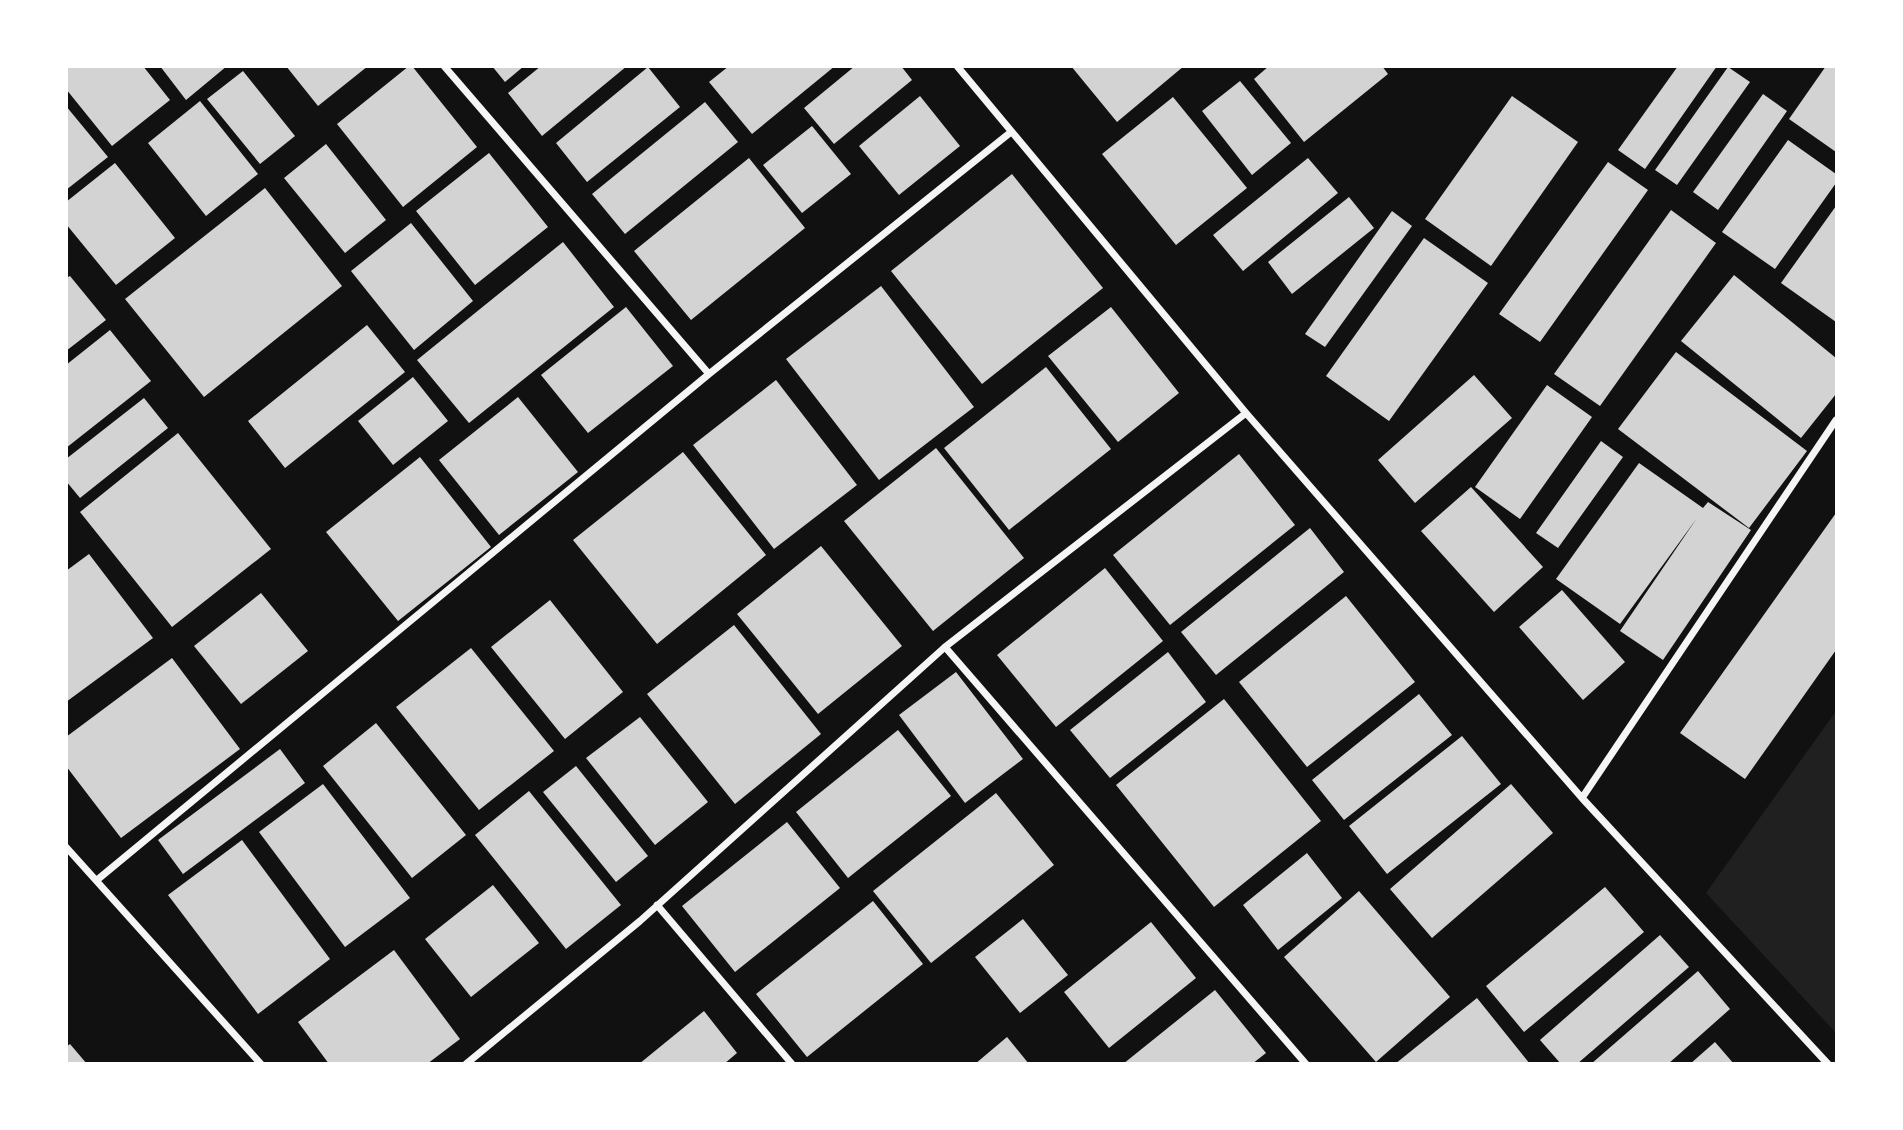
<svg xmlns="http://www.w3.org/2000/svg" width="1903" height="1130" viewBox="0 0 1903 1130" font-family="'Asap Condensed',sans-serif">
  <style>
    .green { fill: #202020 }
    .building { fill: #d3d3d3 }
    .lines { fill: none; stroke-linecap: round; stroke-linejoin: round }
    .minor { stroke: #f5f5f5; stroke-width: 7 }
  </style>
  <rect width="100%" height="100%" fill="#111"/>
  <path class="green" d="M 1836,711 L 1836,1033 L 1706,893 Z"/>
  <path class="building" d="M 68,66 L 143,66 L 170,100 L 112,146 L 66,89 L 66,68 Z
    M 160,66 L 227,66 L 186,100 Z
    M 286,66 L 368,66 L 318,106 Z
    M 409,66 L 412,66 L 477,147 L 403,207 L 337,124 Z
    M 492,66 L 524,66 L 505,82 Z
    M 541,66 L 627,66 L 542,136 L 508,93 Z
    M 729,66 L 835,66 L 752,134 L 709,82 Z
    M 855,66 L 901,66 L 912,80 L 834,144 L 804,108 Z
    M 1071,66 L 1184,66 L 1117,122 Z
    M 1269,66 L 1382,66 L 1388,74 L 1304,142 L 1254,79 Z
    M 1678,66 L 1717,66 L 1645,169 L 1618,150 Z
    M 1826,66 L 1836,66 L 1836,152 L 1789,119 Z
    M 648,67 L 680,107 L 587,182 L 556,143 Z
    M 1728,67 L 1750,82 L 1677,185 L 1655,170 Z
    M 243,71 L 295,136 L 260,164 L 207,99 Z
    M 1240,81 L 1291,143 L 1252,175 L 1202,111 Z
    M 1763,94 L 1787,111 L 1718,210 L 1693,192 Z
    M 920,96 L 960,146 L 899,195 L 859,146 Z
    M 1512,96 L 1578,142 L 1491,266 L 1425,219 Z
    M 1173,97 L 1247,188 L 1176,245 L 1102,154 Z
    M 200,101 L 258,174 L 206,216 L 148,143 Z
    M 705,102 L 738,142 L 625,234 L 592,194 Z
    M 66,106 L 108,157 L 66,190 Z
    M 812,126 L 851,174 L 802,213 L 763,165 Z
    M 1788,140 L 1836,174 L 1836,183 L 1775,269 L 1722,232 Z
    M 326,144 L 386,220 L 345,253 L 284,178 Z
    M 489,153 L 548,227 L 475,285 L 416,211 Z
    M 749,158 L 805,228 L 691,320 L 634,251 Z
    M 1308,158 L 1338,193 L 1243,271 L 1213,235 Z
    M 1608,162 L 1648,190 L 1540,342 L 1499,314 Z
    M 115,163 L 175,238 L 116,285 L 66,224 L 66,202 Z
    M 1012,174 L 1103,288 L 982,384 L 891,271 Z
    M 265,188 L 342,286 L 204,397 L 125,299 Z
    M 1349,197 L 1374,228 L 1292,294 L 1268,262 Z
    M 1836,206 L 1836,322 L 1781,283 Z
    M 1671,210 L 1716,243 L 1600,406 L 1554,374 Z
    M 1392,211 L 1412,226 L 1325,347 L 1305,334 Z
    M 411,223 L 473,301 L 414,350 L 351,271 Z
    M 1424,238 L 1488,283 L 1389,421 L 1326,376 Z
    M 563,242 L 614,307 L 469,423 L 417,360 Z
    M 1734,275 L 1836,358 L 1836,394 L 1801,438 L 1681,341 Z
    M 70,276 L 106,320 L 66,351 L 66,278 Z
    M 881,286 L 974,407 L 879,480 L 786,359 Z
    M 626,307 L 673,366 L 588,433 L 541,375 Z
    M 1111,307 L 1179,393 L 1118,442 L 1048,356 Z
    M 367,325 L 405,372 L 285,468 L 248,421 Z
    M 110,330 L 151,381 L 66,448 L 66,365 Z
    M 1676,352 L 1807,451 L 1749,528 L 1618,429 Z
    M 1046,367 L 1111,449 L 1009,530 L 944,448 Z
    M 1474,375 L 1512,418 L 1415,503 L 1378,460 Z
    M 413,377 L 448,421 L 393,465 L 358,421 Z
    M 776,380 L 857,485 L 774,549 L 693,445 Z
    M 1547,385 L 1592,417 L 1520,519 L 1475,487 Z
    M 518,397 L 578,472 L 499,535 L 439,460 Z
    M 144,398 L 168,428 L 80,498 L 66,481 L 66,459 Z
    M 178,433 L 271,549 L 172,627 L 80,512 Z
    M 1601,441 L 1623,457 L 1558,548 L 1536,533 Z
    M 936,448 L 1024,558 L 933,631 L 844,521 Z
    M 683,452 L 766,555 L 657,644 L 573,540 Z
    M 1239,454 L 1295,525 L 1170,625 L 1113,555 Z
    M 420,457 L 491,547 L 398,621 L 326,532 Z
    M 1639,463 L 1703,508 L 1708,502 L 1751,530 L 1663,660 L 1620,631 L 1697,518 L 1620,624 L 1556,579 Z
    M 1471,487 L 1543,567 L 1494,612 L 1421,531 Z
    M 1836,513 L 1836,650 L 1745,779 L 1680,733 Z
    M 1310,528 L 1344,572 L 1216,675 L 1181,632 Z
    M 821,546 L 902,646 L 818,714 L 737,614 Z
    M 89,554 L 153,638 L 66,702 L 66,571 Z
    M 1105,568 L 1163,641 L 1056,727 L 997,655 Z
    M 1562,590 L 1625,662 L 1583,700 L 1519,627 Z
    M 261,593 L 308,651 L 241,704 L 194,646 Z
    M 1346,596 L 1415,682 L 1307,767 L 1239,682 Z
    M 550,600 L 623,692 L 565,739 L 491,647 Z
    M 734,625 L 821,734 L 735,804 L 647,694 Z
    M 471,648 L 554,751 L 479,810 L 396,707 Z
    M 1168,652 L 1206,702 L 1110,778 L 1070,730 Z
    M 172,658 L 240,749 L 121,838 L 66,766 L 66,737 Z
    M 956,672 L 1023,759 L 965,803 L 899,715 Z
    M 1419,694 L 1452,735 L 1344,820 L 1312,780 Z
    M 1224,699 L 1321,821 L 1214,907 L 1116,785 Z
    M 640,717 L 708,802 L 655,845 L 586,758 Z
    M 376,723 L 466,835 L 412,878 L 323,766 Z
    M 898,730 L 951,796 L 848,878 L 796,812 Z
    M 1462,736 L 1501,784 L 1387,874 L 1349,826 Z
    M 280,749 L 305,783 L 183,874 L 158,840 Z
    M 576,766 L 648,856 L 616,882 L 543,792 Z
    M 323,784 L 410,898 L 345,947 L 259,832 Z
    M 1511,784 L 1553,833 L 1432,938 L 1390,889 Z
    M 529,791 L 621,905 L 566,949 L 475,835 Z
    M 996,793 L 1054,865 L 931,963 L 873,891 Z
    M 787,822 L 840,888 L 735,972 L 682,906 Z
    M 242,840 L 330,959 L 258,1014 L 168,895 Z
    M 1307,853 L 1342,898 L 1278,950 L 1243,905 Z
    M 493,885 L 539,943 L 471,997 L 425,939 Z
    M 1605,887 L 1644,932 L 1524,1032 L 1486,986 Z
    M 1359,891 L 1450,997 L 1376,1062 L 1284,957 Z
    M 873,901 L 923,964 L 807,1057 L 756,994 Z
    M 1023,919 L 1068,975 L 1020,1013 L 975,957 Z
    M 1151,922 L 1196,978 L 1109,1048 L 1064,992 Z
    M 1660,935 L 1689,967 L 1577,1064 L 1561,1064 L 1540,1040 Z
    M 394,950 L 460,1039 L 427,1064 L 329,1064 L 298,1022 Z
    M 1698,971 L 1730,1009 L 1668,1064 L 1591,1064 Z
    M 1215,990 L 1266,1053 L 1252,1064 L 1123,1064 Z
    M 1477,998 L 1530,1064 L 1395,1064 Z
    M 704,1011 L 737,1053 L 724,1064 L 639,1064 Z
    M 1007,1037 L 1029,1064 L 975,1064 Z
    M 1715,1042 L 1734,1064 L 1690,1064 Z
    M 70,1044 L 87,1064 L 66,1064 L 66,1047 Z"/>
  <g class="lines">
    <path class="minor" d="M 957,66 L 1246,413 L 1582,798 L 1828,1064
      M 709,374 L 1011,132
      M 945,647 L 1306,1064
      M 1582,798 L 1836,420
      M 66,847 L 261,1064
      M 97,880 L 709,374 L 444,66
      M 657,905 L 792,1064
      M 466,1064 L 640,921 L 945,647 L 1246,413"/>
  </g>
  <rect width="1903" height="1130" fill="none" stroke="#ffffff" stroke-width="136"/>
</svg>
